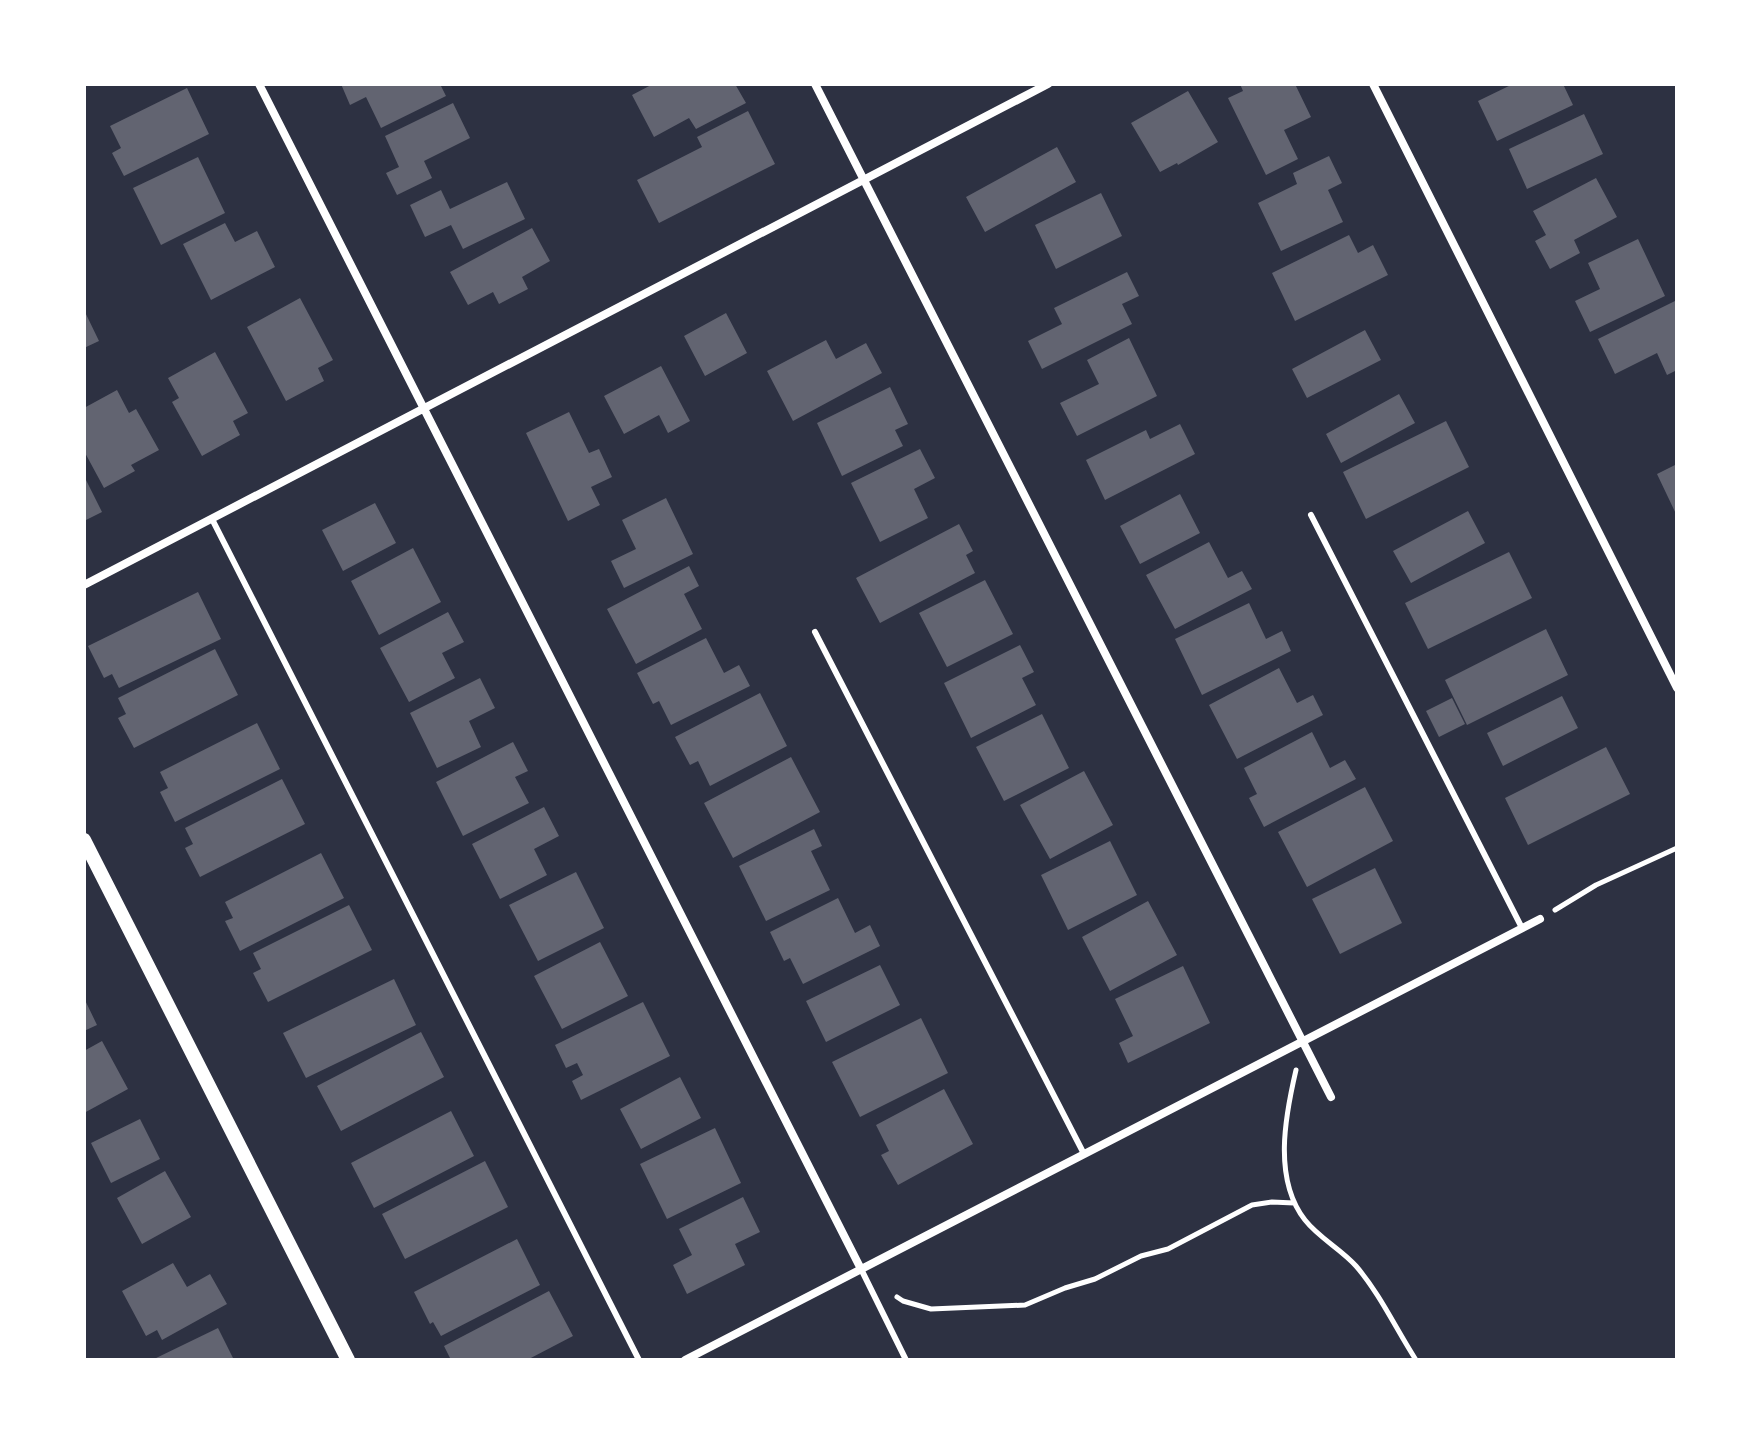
<svg xmlns="http://www.w3.org/2000/svg" width="1761" height="1444" viewBox="0 0 1761 1444" font-family="Quicksand,sans-serif">
  <style>
    .building { fill: #626471 }
    .lines { fill: none; stroke-linecap: round; stroke-linejoin: round }
    .path { stroke: #fff; stroke-width: 5 }
    .service { stroke: #fff; stroke-width: 6 }
    .minor { stroke: #fff; stroke-width: 8 }
    .tertiary { stroke: #fff; stroke-width: 14 }
  </style>
  <rect width="100%" height="100%" fill="#2d3142"/>
  <path class="building" d="M 341,84 L 440,84 L 446,96 L 381,128 L 366,97 L 350,105 Z
    M 653,84 L 735,84 L 746,103 L 696,129 L 689,118 L 654,137 L 632,95 Z
    M 1240,84 L 1295,84 L 1311,117 L 1284,130 L 1298,159 L 1266,175 L 1228,98 L 1243,91 Z
    M 1513,84 L 1563,84 L 1573,105 L 1497,141 L 1478,101 Z
    M 187,88 L 209,134 L 124,176 L 112,153 L 121,148 L 110,126 Z
    M 1188,91 L 1218,142 L 1178,165 L 1177,163 L 1160,172 L 1131,123 Z
    M 453,103 L 470,138 L 424,161 L 432,178 L 397,195 L 386,173 L 399,167 L 385,136 Z
    M 748,111 L 775,164 L 659,223 L 637,180 L 702,147 L 697,137 Z
    M 1584,114 L 1603,154 L 1527,189 L 1509,149 Z
    M 1057,147 L 1076,182 L 985,232 L 966,197 Z
    M 1329,156 L 1342,183 L 1328,190 L 1343,222 L 1281,251 L 1258,203 L 1297,184 L 1293,173 Z
    M 198,157 L 225,213 L 161,245 L 133,188 Z
    M 1596,178 L 1617,217 L 1574,240 L 1580,253 L 1550,269 L 1535,241 L 1546,235 L 1533,211 Z
    M 507,182 L 525,219 L 463,249 L 451,225 L 425,237 L 410,205 L 441,190 L 450,209 Z
    M 1101,193 L 1122,236 L 1056,269 L 1035,225 Z
    M 225,223 L 235,242 L 257,231 L 275,267 L 211,300 L 183,244 Z
    M 532,228 L 550,261 L 522,277 L 528,289 L 499,304 L 493,292 L 468,305 L 450,272 Z
    M 1349,235 L 1358,253 L 1373,245 L 1388,275 L 1295,321 L 1272,273 Z
    M 1638,239 L 1665,296 L 1590,332 L 1575,301 L 1600,289 L 1588,263 Z
    M 1127,272 L 1139,296 L 1122,304 L 1132,324 L 1042,369 L 1028,341 L 1062,324 L 1054,308 Z
    M 300,298 L 333,360 L 318,368 L 324,381 L 286,401 L 247,327 Z
    M 1677,300 L 1677,370 L 1667,375 L 1657,353 L 1615,374 L 1598,339 Z
    M 84,310 L 99,341 L 84,348 Z
    M 726,313 L 747,353 L 705,376 L 684,336 Z
    M 1365,330 L 1381,360 L 1307,398 L 1292,369 Z
    M 1129,338 L 1157,396 L 1077,436 L 1060,403 L 1099,384 L 1087,360 Z
    M 826,340 L 836,359 L 866,343 L 882,373 L 793,421 L 767,371 Z
    M 215,352 L 248,413 L 233,421 L 240,435 L 202,456 L 172,402 L 179,398 L 168,378 Z
    M 661,366 L 690,421 L 668,433 L 659,415 L 624,434 L 604,396 Z
    M 890,387 L 908,424 L 895,430 L 903,446 L 842,476 L 817,423 Z
    M 117,390 L 129,413 L 136,409 L 159,450 L 131,465 L 135,471 L 104,488 L 84,451 L 84,408 Z
    M 1399,394 L 1415,423 L 1341,463 L 1326,434 Z
    M 569,412 L 589,453 L 599,449 L 612,477 L 591,487 L 600,505 L 568,521 L 526,433 Z
    M 1446,421 L 1469,467 L 1366,519 L 1343,472 Z
    M 1180,424 L 1195,454 L 1105,500 L 1086,460 L 1146,430 L 1150,439 Z
    M 920,449 L 935,478 L 914,489 L 928,518 L 880,542 L 851,483 Z
    M 1677,464 L 1677,516 L 1657,474 Z
    M 84,476 L 102,512 L 84,521 Z
    M 1180,494 L 1200,533 L 1140,564 L 1120,526 Z
    M 666,498 L 693,554 L 624,588 L 611,561 L 636,549 L 622,520 Z
    M 375,503 L 396,543 L 343,571 L 322,530 Z
    M 1468,511 L 1485,543 L 1411,583 L 1393,551 Z
    M 959,524 L 973,551 L 966,555 L 975,573 L 880,623 L 856,578 Z
    M 1209,542 L 1228,578 L 1242,571 L 1252,589 L 1175,629 L 1146,575 Z
    M 413,548 L 441,602 L 379,635 L 351,581 Z
    M 1509,552 L 1532,598 L 1428,649 L 1405,603 Z
    M 689,566 L 699,586 L 684,594 L 702,629 L 636,664 L 607,609 Z
    M 985,580 L 1013,634 L 947,667 L 919,613 Z
    M 198,592 L 221,639 L 119,688 L 112,674 L 104,678 L 88,646 Z
    M 1249,603 L 1266,639 L 1282,631 L 1291,651 L 1202,695 L 1175,639 Z
    M 448,612 L 464,642 L 442,653 L 455,678 L 409,702 L 380,648 Z
    M 1546,629 L 1568,675 L 1467,725 L 1445,680 Z
    M 706,638 L 724,673 L 739,665 L 750,686 L 671,725 L 659,701 L 653,704 L 637,673 Z
    M 1020,645 L 1034,672 L 1022,678 L 1036,705 L 971,738 L 944,683 Z
    M 215,649 L 238,695 L 134,748 L 118,718 L 126,714 L 118,698 Z
    M 1279,668 L 1297,703 L 1313,695 L 1323,715 L 1237,759 L 1209,705 Z
    M 480,678 L 495,708 L 469,721 L 481,747 L 437,768 L 410,713 Z
    M 760,693 L 787,746 L 710,786 L 698,761 L 690,765 L 675,737 Z
    M 1562,696 L 1578,728 L 1503,766 L 1487,733 Z
    M 1452,698 L 1465,724 L 1439,737 L 1426,711 Z
    M 1042,714 L 1069,768 L 1004,801 L 976,747 Z
    M 257,723 L 280,769 L 175,822 L 160,792 L 168,788 L 160,772 Z
    M 1312,732 L 1330,768 L 1345,760 L 1356,779 L 1264,827 L 1249,798 L 1257,794 L 1244,768 Z
    M 513,742 L 528,771 L 515,777 L 529,803 L 463,836 L 436,782 Z
    M 1606,747 L 1630,794 L 1528,845 L 1505,798 Z
    M 791,757 L 820,812 L 733,858 L 704,803 Z
    M 1084,771 L 1113,825 L 1050,859 L 1020,805 Z
    M 282,779 L 305,824 L 200,877 L 185,848 L 193,844 L 185,828 Z
    M 1365,787 L 1393,841 L 1307,887 L 1278,832 Z
    M 544,807 L 559,836 L 534,849 L 547,875 L 500,899 L 472,844 Z
    M 814,829 L 822,846 L 811,851 L 830,890 L 766,921 L 739,866 Z
    M 1110,841 L 1137,895 L 1068,930 L 1041,875 Z
    M 321,853 L 344,898 L 240,951 L 225,921 L 233,918 L 225,902 Z
    M 1375,868 L 1402,923 L 1340,954 L 1312,899 Z
    M 576,872 L 604,928 L 538,961 L 509,905 Z
    M 838,898 L 855,933 L 870,925 L 880,946 L 803,984 L 790,958 L 784,961 L 770,932 Z
    M 1148,901 L 1177,955 L 1110,991 L 1082,937 Z
    M 349,905 L 372,950 L 268,1002 L 253,973 L 261,969 L 253,953 Z
    M 600,942 L 628,996 L 562,1029 L 534,976 Z
    M 880,965 L 900,1005 L 826,1042 L 806,1001 Z
    M 1183,966 L 1210,1023 L 1128,1063 L 1119,1043 L 1133,1036 L 1115,999 Z
    M 394,979 L 416,1025 L 306,1078 L 283,1033 Z
    M 84,998 L 97,1025 L 84,1031 Z
    M 643,1002 L 670,1056 L 581,1100 L 572,1081 L 583,1075 L 577,1063 L 566,1068 L 555,1045 Z
    M 921,1018 L 948,1073 L 860,1117 L 832,1062 Z
    M 421,1032 L 444,1077 L 341,1131 L 317,1086 Z
    M 102,1041 L 128,1089 L 84,1113 L 84,1051 Z
    M 680,1077 L 701,1118 L 641,1149 L 620,1109 Z
    M 944,1089 L 973,1144 L 898,1185 L 881,1155 L 889,1151 L 876,1125 Z
    M 451,1111 L 474,1156 L 374,1208 L 351,1163 Z
    M 140,1119 L 160,1159 L 111,1183 L 91,1143 Z
    M 715,1128 L 741,1183 L 667,1219 L 640,1164 Z
    M 485,1161 L 508,1207 L 405,1259 L 382,1214 Z
    M 165,1171 L 191,1217 L 142,1244 L 117,1198 Z
    M 743,1197 L 760,1232 L 735,1244 L 745,1265 L 687,1294 L 673,1265 L 692,1255 L 679,1229 Z
    M 517,1239 L 540,1285 L 441,1336 L 433,1322 L 430,1324 L 414,1292 Z
    M 173,1263 L 187,1287 L 210,1274 L 227,1304 L 162,1340 L 157,1330 L 146,1336 L 122,1291 Z
    M 549,1291 L 573,1336 L 527,1360 L 451,1360 L 444,1346 Z
    M 218,1328 L 234,1360 L 152,1360 Z"/>
  <g class="lines">
    <path class="path" d="M 1555,910 L 1596,885 L 1677,848
      M 1296,1070 C 1285,1117 1273,1179 1305,1220 C 1319,1238 1341,1249 1356,1266 C 1380,1294 1396,1329 1416,1360
      M 897,1297 L 903,1301 L 931,1309 L 1025,1305 L 1065,1288 L 1095,1279 L 1141,1256 L 1168,1249 L 1252,1205 L 1272,1202 L 1294,1203"/>
    <path class="service" d="M 1311,515 L 1522,928
      M 212,519 L 639,1360
      M 815,632 L 1084,1154
      M 861,1269 L 906,1360"/>
    <path class="minor" d="M 259,84 L 861,1269
      M 815,84 L 1331,1097
      M 1373,84 L 1677,688
      M 84,585 L 1048,84
      M 685,1360 L 1540,919"/>
    <path class="tertiary" d="M 84,840 L 348,1360"/>
  </g>
  <rect width="1761" height="1444" fill="none" stroke="#ffffff" stroke-width="172"/>
</svg>
